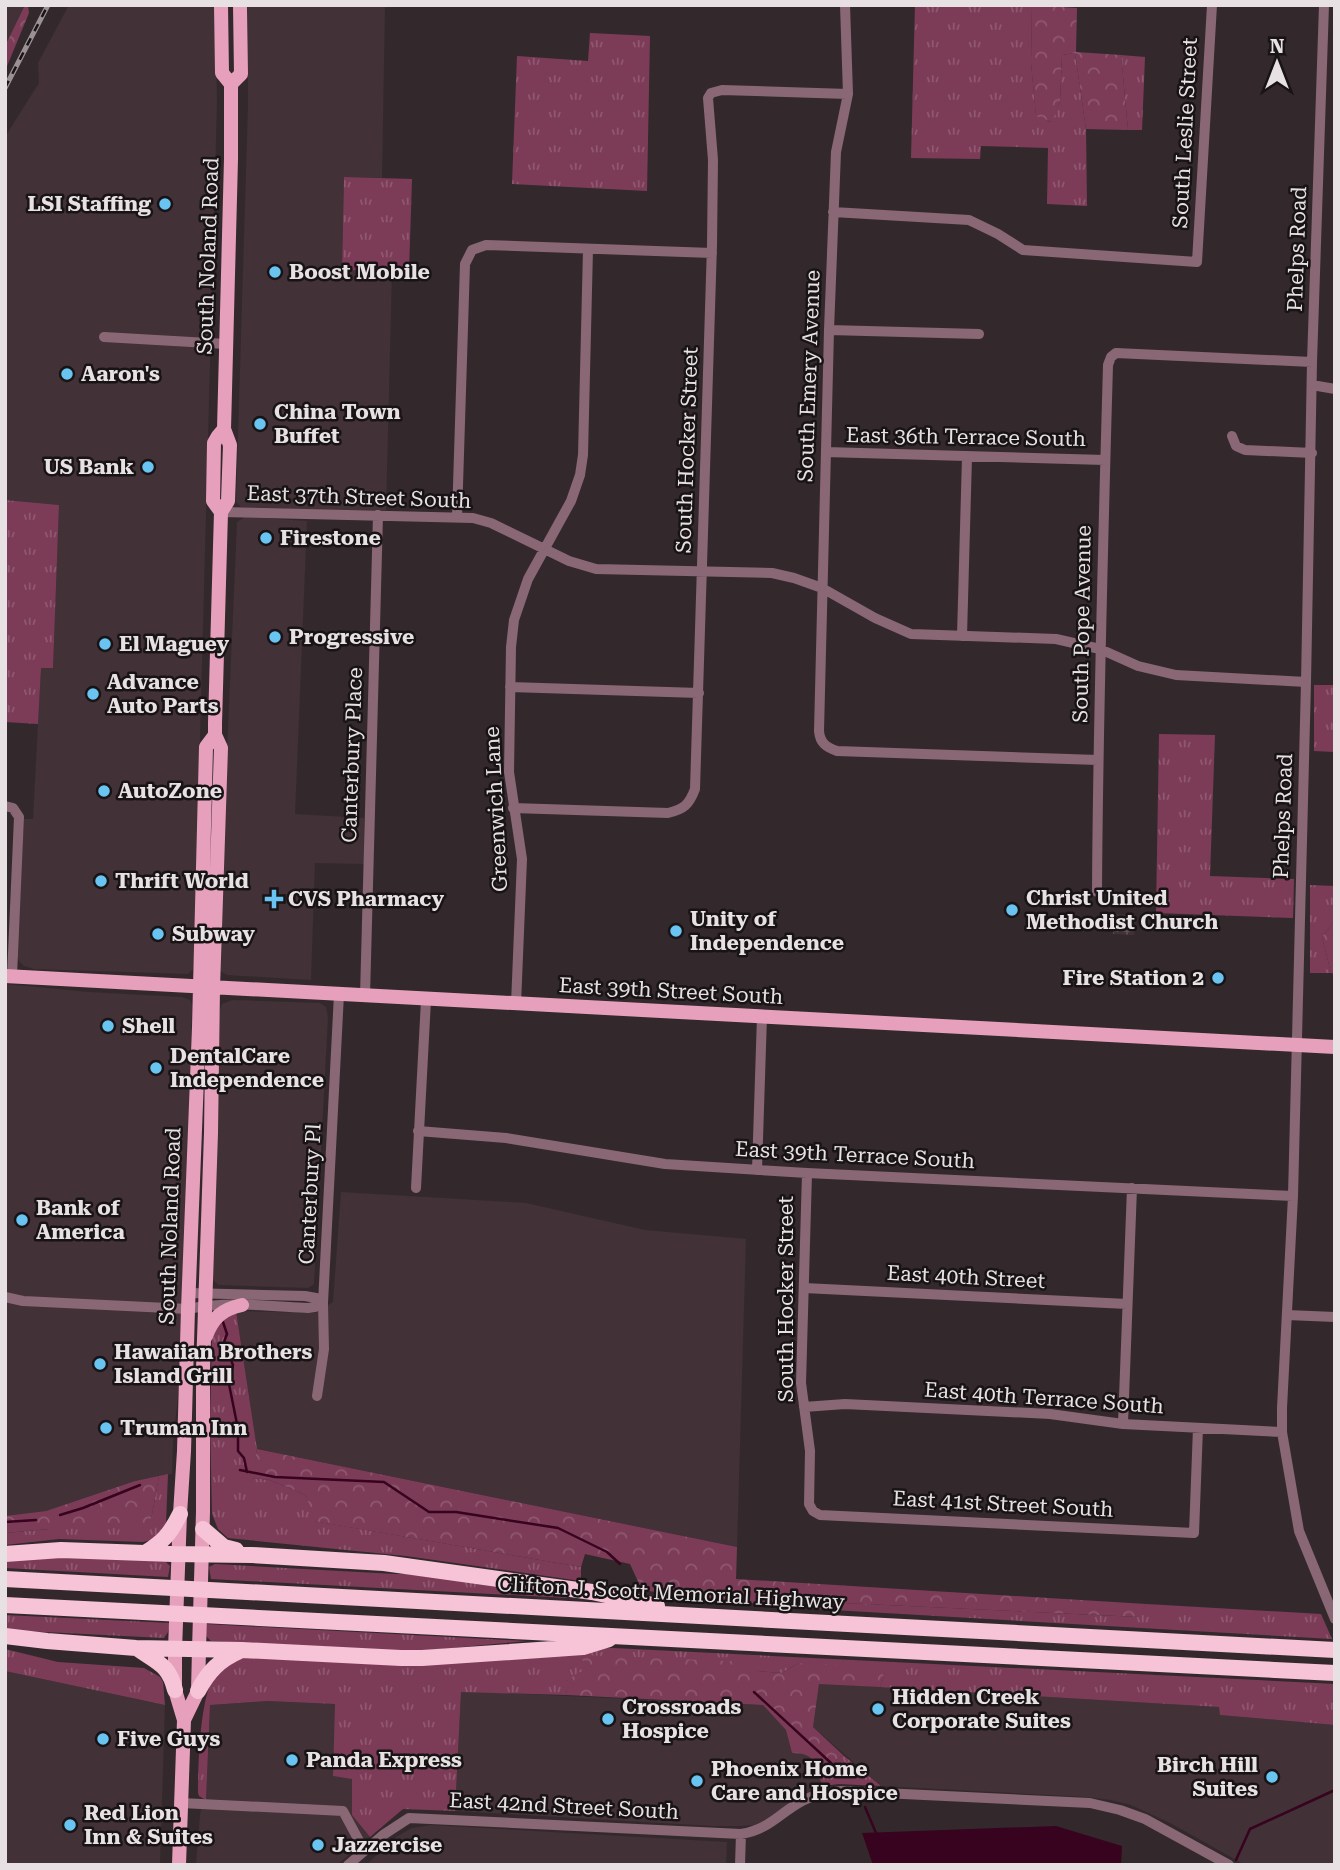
<svg xmlns="http://www.w3.org/2000/svg" width="1340" height="1870" viewBox="0 0 1340 1870" font-family="'Roboto Serif',serif">
  <style>
    .built { fill: #423137 }
    .industrial { fill: url(#industrial-grid) }
    .grass { fill: url(#grass-tufts) }
    .forest { fill: url(#forest-crowns) }
    .water { fill: #37031e }
    .lines { fill: none; stroke-linecap: round; stroke-linejoin: round }
    .stream { stroke: #37031e; stroke-width: 2.5 }
    .minor { stroke: #8a6774; stroke-width: 10 }
    .major { stroke: #e7a0bb; stroke-width: 14 }
    .highway { stroke: #f7c3d6; stroke-width: 16 }
    .rail-casing { stroke: #9a9195; stroke-width: 5 }
    .rail { stroke: #181315; stroke-width: 2.5; stroke-dasharray: 8; stroke-linecap: butt }
    .poi-dot { fill: #69c4f1; stroke: #181315; stroke-width: 2.5 }
    .labels { text-anchor: middle; dominant-baseline: central; stroke-width: 5; stroke-linejoin: round; paint-order: stroke }
    .street-label { font-size: 21px; fill: #e8e1e4; stroke: #181315 }
    .poi-label { font-size: 21px; font-weight: bold; fill: #e8e1e4; stroke: #181315; text-anchor: start }
  </style>
  <defs>
    <pattern id="industrial-grid" width="8" height="8" patternUnits="userSpaceOnUse" patternTransform="scale(1.75)"><rect width="8" height="8" fill="#423137"/><path d="M0 4h8M4 0v8" fill="none" stroke="#5d4f54"/></pattern>
    <pattern id="grass-tufts" width="24" height="20" patternUnits="userSpaceOnUse" patternTransform="scale(1.75)"><rect width="24" height="20" fill="#7c3c58"/><path d="M3 7l-1-3M5 7V3M7 7l1-3M15 17l-1-3M17 17v-4M19 17l1-3" fill="none" stroke="#8f5870"/></pattern>
    <pattern id="forest-crowns" width="20" height="18" patternUnits="userSpaceOnUse" patternTransform="scale(1.75)"><rect width="20" height="18" fill="#7c3c58"/><path d="M2 6a3 3 0 1 1 6 0M12 15a3 3 0 1 1 6 0" fill="none" stroke="#8f5870"/></pattern>
  </defs>
  <rect width="100%" height="100%" fill="#33292d"/>
  <path class="built" d="M 5,5 L 25,5 L 5,46 Z
    M 69,5 L 215,5 L 217,102 L 194,961 L 193,969 L 188,974 L 34,969 L 24,966 L 19,961 L 17,955 L 24,819 L 33,819 L 41,667 L 53,667 L 59,505 L 5,500 L 5,137 L 39,83 L 38,63 Z
    M 248,5 L 385,5 L 382,178 L 344,177 L 342,269 L 392,271 L 386,510 L 311,510 L 241,507 L 236,502 L 248,106 Z
    M 245,517 L 307,521 L 295,814 L 364,818 L 364,864 L 315,863 L 311,980 L 227,975 L 220,971 L 218,959 L 237,522 Z
    M 5,984 L 89,992 L 182,997 L 190,1000 L 192,1005 L 181,1370 L 173,1441 L 172,1474 L 135,1481 L 46,1511 L 5,1516 Z
    M 232,1000 L 320,1003 L 326,1007 L 328,1017 L 314,1284 L 308,1288 L 219,1285 L 212,1280 L 219,1013 L 222,1004 Z
    M 341,1192 L 526,1203 L 645,1230 L 746,1239 L 737,1547 L 257,1449 L 236,1311 L 315,1313 L 333,1302 Z
    M 5,1671 L 165,1705 L 160,1865 L 5,1865 Z
    M 819,1683 L 1219,1707 L 1221,1715 L 1335,1725 L 1335,1865 L 1245,1865 L 1172,1824 L 1131,1805 L 1111,1800 L 1087,1797 L 881,1786 L 813,1727 Z
    M 461,1691 L 763,1705 L 786,1730 L 792,1753 L 807,1754 L 812,1758 L 823,1786 L 802,1795 L 768,1820 L 754,1825 L 742,1826 L 712,1826 L 455,1811 Z
    M 267,1701 L 336,1704 L 333,1776 L 352,1778 L 352,1815 L 370,1837 L 337,1865 L 196,1865 L 200,1815 L 203,1798 L 206,1799 L 210,1705 Z
    M 431,1825 L 727,1842 L 726,1865 L 366,1865 L 396,1837 L 412,1828 Z"/>
  <path class="industrial" d="M 1114,914 L 1135,915 L 1134,935 L 1113,934 Z"/>
  <path class="grass" d="M 915,5 L 1032,5 L 1031,63 L 1036,115 L 1051,122 L 1060,102 L 1062,55 L 1075,53 L 1086,129 L 1087,206 L 1047,204 L 1048,148 L 981,146 L 980,159 L 911,158 Z
    M 590,33 L 650,36 L 647,191 L 512,184 L 517,56 L 588,61 Z
    M 1121,55 L 1145,57 L 1142,130 L 1128,130 Z
    M 344,177 L 412,179 L 409,271 L 342,270 Z
    M 5,500 L 59,505 L 53,668 L 41,668 L 38,724 L 5,722 Z
    M 1314,685 L 1335,685 L 1335,752 L 1314,751 Z
    M 1159,734 L 1215,735 L 1210,876 L 1294,879 L 1293,918 L 1156,913 Z
    M 1310,885 L 1335,886 L 1335,920 L 1322,937 L 1331,973 L 1310,973 Z
    M 236,1311 L 257,1449 L 252,1478 L 270,1480 L 306,1495 L 314,1521 L 581,1567 L 581,1581 L 406,1556 L 228,1538 L 218,1529 L 212,1514 L 210,1421 L 212,1340 C 215,1324 221,1317 236,1311 Z
    M 168,1474 L 166,1522 C 162,1534 155,1540 143,1542 L 59,1539 L 5,1545 L 5,1533 L 151,1520 L 159,1476 Z
    M 45,1556 L 165,1561 L 170,1566 L 168,1577 L 5,1568 L 5,1559 Z
    M 215,1564 L 394,1574 L 440,1574 L 567,1593 L 567,1598 L 211,1579 L 209,1567 Z
    M 844,1603 L 1138,1617 L 1146,1604 L 1321,1614 L 1332,1639 L 816,1609 Z
    M 5,1615 L 170,1623 L 168,1632 L 164,1638 L 5,1630 Z
    M 206,1624 L 526,1641 L 408,1652 L 211,1641 L 206,1636 Z
    M 613,1648 L 1335,1684 L 1335,1725 L 1220,1715 L 1219,1707 L 880,1687 L 884,1676 L 798,1663 L 782,1673 L 757,1671 L 592,1668 L 592,1673 L 566,1681 L 567,1695 L 461,1692 L 455,1811 L 403,1809 L 370,1837 L 352,1815 L 352,1779 L 333,1776 L 335,1704 L 267,1701 L 210,1705 L 206,1800 L 199,1796 L 198,1793 C 198,1766 200,1700 213,1679 C 221,1667 236,1659 250,1657 Z
    M 5,1649 L 58,1662 L 144,1668 L 160,1677 L 163,1682 L 165,1705 L 5,1671 Z
    M 843,1755 L 881,1786 L 839,1784 L 823,1786 L 818,1775 Z"/>
  <path class="forest" d="M 25,5 L 28,5 L 29,13 L 5,71 L 5,46 Z
    M 1032,5 L 1077,8 L 1076,52 L 1121,55 L 1128,130 L 1086,129 L 1075,53 L 1062,55 L 1060,102 L 1052,122 L 1036,116 L 1031,63 Z
    M 1335,920 L 1335,974 L 1331,973 L 1322,937 Z
    M 257,1449 L 737,1547 L 736,1579 L 1146,1604 L 1139,1617 L 844,1603 L 816,1609 L 698,1598 L 642,1590 L 630,1564 L 585,1554 L 581,1567 L 313,1521 L 306,1495 L 270,1480 L 251,1478 Z
    M 159,1476 L 151,1520 L 145,1528 L 49,1529 L 5,1533 L 5,1516 L 46,1511 L 135,1481 Z
    M 583,1655 L 749,1662 L 757,1671 L 782,1673 L 798,1663 L 871,1666 L 880,1670 L 884,1676 L 880,1687 L 819,1684 L 813,1727 L 843,1755 L 818,1775 C 812,1757 812,1754 792,1753 L 786,1730 L 763,1705 L 567,1695 L 565,1682 L 579,1672 L 592,1673 L 592,1668 L 581,1659 Z"/>
  <path class="water" d="M 1056,1826 L 1122,1846 L 1121,1865 L 873,1865 L 862,1833 Z"/>
  <g class="lines">
    <path class="stream" d="M 223,1322 L 227,1334 L 224,1342 L 233,1365 L 229,1384 L 238,1429 L 238,1451 L 244,1458 L 247,1472
      M 240,1470 L 275,1477 L 384,1482 L 429,1512 L 456,1512 L 558,1528 L 607,1552 L 620,1564
      M 60,1515 L 83,1508 L 140,1485
      M 5,1522 L 36,1520
      M 754,1692 L 844,1775
      M 865,1807 L 876,1833
      M 1236,1860 L 1250,1829 L 1335,1790"/>
    <path class="minor" d="M 845,5 L 848,94 L 836,152 L 829,330 L 819,731 C 820,743 826,747 837,751 L 1098,760
      M 1324,5 L 1312,362 L 1306,682 L 1293,1196 L 1282,1408 L 1282,1432 L 1299,1531 L 1335,1619
      M 833,212 L 969,220 L 998,234 L 1023,250 L 1197,262 L 1212,5
      M 829,330 L 979,334
      M 104,337 L 226,344
      M 1312,385 L 1335,389
      M 1232,436 L 1236,446 L 1245,450 L 1312,453
      M 826,452 L 1105,460
      M 221,512 L 473,518 L 491,523 L 569,561 L 596,569 L 772,573 L 794,578 L 822,588 L 875,618 L 911,634 L 1056,639 L 1100,649 L 1138,666 L 1176,675 L 1306,682
      M 457,517 L 465,264 L 472,250 L 486,245 L 712,253
      M 962,636 L 967,457
      M 510,687 L 699,693
      M 5,806 L 13,808 L 19,817 L 12,976
      M 513,808 L 668,813 C 684,809 689,805 695,789 L 712,245 L 713,160 L 708,98 L 711,93 L 722,90 L 848,94
      M 1097,892 C 1098,716 1103,541 1108,365 L 1111,357 L 1116,353 L 1312,362
      M 365,996 L 378,515
      M 516,1004 L 522,859 L 509,772 L 511,647 L 514,620 L 528,579 L 571,501 L 580,475 L 583,455 L 588,249
      M 418,1131 L 506,1138 L 665,1164 L 807,1173 L 1293,1196
      M 757,1170 L 762,1016
      M 807,1173 L 801,1383 L 810,1451 L 809,1504 L 813,1511 L 820,1515 L 1194,1533 L 1198,1428
      M 416,1188 L 426,1000
      M 804,1288 L 1127,1304
      M 189,1293 L 305,1296 L 316,1298 L 323,1303
      M 5,1297 L 23,1301 L 188,1309 C 227,1301 268,1306 308,1308 L 315,1307 L 323,1303
      M 1287,1315 L 1335,1317
      M 317,1396 L 324,1349 L 323,1303 L 339,994
      M 804,1407 L 845,1404 L 1050,1414 L 1123,1424 L 1282,1432
      M 1123,1424 L 1132,1188
      M 181,1803 L 343,1811 L 364,1850
      M 348,1865 L 383,1835 L 409,1818 L 741,1834 C 770,1829 778,1814 802,1801 C 813,1795 827,1793 841,1791 L 1090,1803 L 1120,1810 L 1145,1819 L 1229,1865
      M 740,1865 L 741,1834"/>
    <path class="major" d="M 231,84 L 241,74 L 240,5
      M 221,512 L 213,501 L 214,443 L 218,436 L 224,429
      M 5,976 L 1335,1047
      M 206,1336 C 213,1317 223,1309 242,1305
      M 184,1720 L 198,1691 L 199,1650 L 203,1512 L 203,1369 L 211,1133 L 213,988 L 221,748 L 215,735 L 215,723 L 221,512 L 228,501 L 230,445 L 224,429 L 231,159 L 231,84 L 222,73 L 221,5
      M 179,1865 L 184,1720 L 175,1690 L 175,1650 L 180,1514 L 184,1451 L 188,1309 L 199,1027 L 206,747 L 215,735"/>
    <path class="highway" d="M 203,1529 L 224,1547 L 236,1550
      M 145,1553 C 164,1541 170,1534 180,1514
      M 5,1554 L 61,1550 L 172,1554 L 252,1555 L 384,1563 L 592,1592 L 657,1606
      M 5,1579 L 1335,1650
      M 5,1605 L 1335,1673
      M 5,1636 L 47,1641 L 136,1648 L 242,1650 L 401,1658 L 422,1658 L 583,1647 L 609,1639
      M 138,1649 C 158,1663 169,1665 175,1690
      M 198,1691 C 208,1672 219,1660 240,1651"/>
    <g class="rail-casing">
      <path id="rail" d="M 5,88 L 48,5"/>
    </g>
    <use href="#rail" class="rail"/>
  </g>
  <g class="poi-dot">
    <circle cx="165" cy="204" r="7"/>
    <circle cx="275" cy="272" r="7"/>
    <circle cx="67" cy="374" r="7"/>
    <circle cx="260" cy="424" r="7"/>
    <circle cx="148" cy="467" r="7"/>
    <circle cx="266" cy="538" r="7"/>
    <circle cx="275" cy="637" r="7"/>
    <circle cx="105" cy="644" r="7"/>
    <circle cx="93" cy="694" r="7"/>
    <circle cx="104" cy="791" r="7"/>
    <circle cx="101" cy="881" r="7"/>
    <path d="M270.5 888.5h7v7h7v7h-7v7h-7v-7h-7v-7h7z"/>
    <circle cx="1012" cy="910" r="7"/>
    <circle cx="676" cy="931" r="7"/>
    <circle cx="158" cy="934" r="7"/>
    <circle cx="1218" cy="978" r="7"/>
    <circle cx="108" cy="1026" r="7"/>
    <circle cx="156" cy="1068" r="7"/>
    <circle cx="22" cy="1220" r="7"/>
    <circle cx="100" cy="1364" r="7"/>
    <circle cx="106" cy="1428" r="7"/>
    <circle cx="878" cy="1709" r="7"/>
    <circle cx="608" cy="1719" r="7"/>
    <circle cx="103" cy="1739" r="7"/>
    <circle cx="292" cy="1760" r="7"/>
    <circle cx="1272" cy="1777" r="7"/>
    <circle cx="697" cy="1781" r="7"/>
    <circle cx="70" cy="1825" r="7"/>
    <circle cx="318" cy="1845" r="7"/>
  </g>
  <g class="labels">
    <g class="street-label">
      <text transform="translate(1185 133) rotate(-87)">South Leslie Street</text>
      <text transform="translate(1297 249) rotate(-88)">Phelps Road</text>
      <text transform="translate(208 256) rotate(-88)">South Noland Road</text>
      <text transform="translate(809 376) rotate(-88)">South Emery Avenue</text>
      <text transform="translate(966 437) rotate(1)">East 36th Terrace South</text>
      <text transform="translate(687 450) rotate(-88)">South Hocker Street</text>
      <text transform="translate(359 497) rotate(2)">East 37th Street South</text>
      <text transform="translate(1082 624) rotate(-89)">South Pope Avenue</text>
      <text transform="translate(352 755) rotate(-88)">Canterbury Place</text>
      <text transform="translate(496 809) rotate(-93)">Greenwich Lane</text>
      <text transform="translate(1283 816) rotate(-88)">Phelps Road</text>
      <text transform="translate(671 991) rotate(3)">East 39th Street South</text>
      <text transform="translate(855 1155) rotate(3)">East 39th Terrace South</text>
      <text transform="translate(310 1194) rotate(-87)">Canterbury Pl</text>
      <text transform="translate(170 1226) rotate(-88)">South Noland Road</text>
      <text transform="translate(966 1277) rotate(3)">East 40th Street</text>
      <text transform="translate(786 1299) rotate(-90)">South Hocker Street</text>
      <text transform="translate(1044 1398) rotate(4)">East 40th Terrace South</text>
      <text transform="translate(1003 1504) rotate(3)">East 41st Street South</text>
      <text transform="translate(671 1593) rotate(3)">Clifton J. Scott Memorial Highway</text>
      <text transform="translate(564 1806) rotate(3)">East 42nd Street South</text>
    </g>
    <g class="poi-label">
      <text x="151" y="204" text-anchor="end">LSI Staffing</text>
      <text x="289" y="272">Boost Mobile</text>
      <text x="81" y="374">Aaron's</text>
      <text x="274" y="412">China Town<tspan x="274" dy="24">Buffet</tspan></text>
      <text x="134" y="467" text-anchor="end">US Bank</text>
      <text x="280" y="538">Firestone</text>
      <text x="289" y="637">Progressive</text>
      <text x="119" y="644">El Maguey</text>
      <text x="107" y="682">Advance<tspan x="107" dy="24">Auto Parts</tspan></text>
      <text x="118" y="791">AutoZone</text>
      <text x="115" y="881">Thrift World</text>
      <text x="1026" y="898">Christ United<tspan x="1026" dy="24">Methodist Church</tspan></text>
      <text x="288" y="899">CVS Pharmacy</text>
      <text x="690" y="919">Unity of<tspan x="690" dy="24">Independence</tspan></text>
      <text x="172" y="934">Subway</text>
      <text x="1204" y="978" text-anchor="end">Fire Station 2</text>
      <text x="122" y="1026">Shell</text>
      <text x="170" y="1056">DentalCare<tspan x="170" dy="24">Independence</tspan></text>
      <text x="36" y="1208">Bank of<tspan x="36" dy="24">America</tspan></text>
      <text x="114" y="1352">Hawaiian Brothers<tspan x="114" dy="24">Island Grill</tspan></text>
      <text x="120" y="1428">Truman Inn</text>
      <text x="892" y="1697">Hidden Creek<tspan x="892" dy="24">Corporate Suites</tspan></text>
      <text x="622" y="1707">Crossroads<tspan x="622" dy="24">Hospice</tspan></text>
      <text x="117" y="1739">Five Guys</text>
      <text x="306" y="1760">Panda Express</text>
      <text x="1258" y="1765" text-anchor="end">Birch Hill<tspan x="1258" dy="24">Suites</tspan></text>
      <text x="711" y="1769">Phoenix Home<tspan x="711" dy="24">Care and Hospice</tspan></text>
      <text x="84" y="1813">Red Lion<tspan x="84" dy="24">Inn &amp; Suites</tspan></text>
      <text x="332" y="1845">Jazzercise</text>
    </g>
  </g>
  <rect width="1340" height="1870" fill="none" stroke="#e8e1e4" stroke-width="14"/>
  <g transform="translate(1277 63)" stroke="#181315" stroke-width="5" paint-order="stroke">
  <path d="M0-5L12 26L0 18L-12 26Z" fill="#e8e1e4"/>
  <text y="-10" font-size="19" font-weight="bold" text-anchor="middle" fill="#e8e1e4">N</text>
  </g>
</svg>
